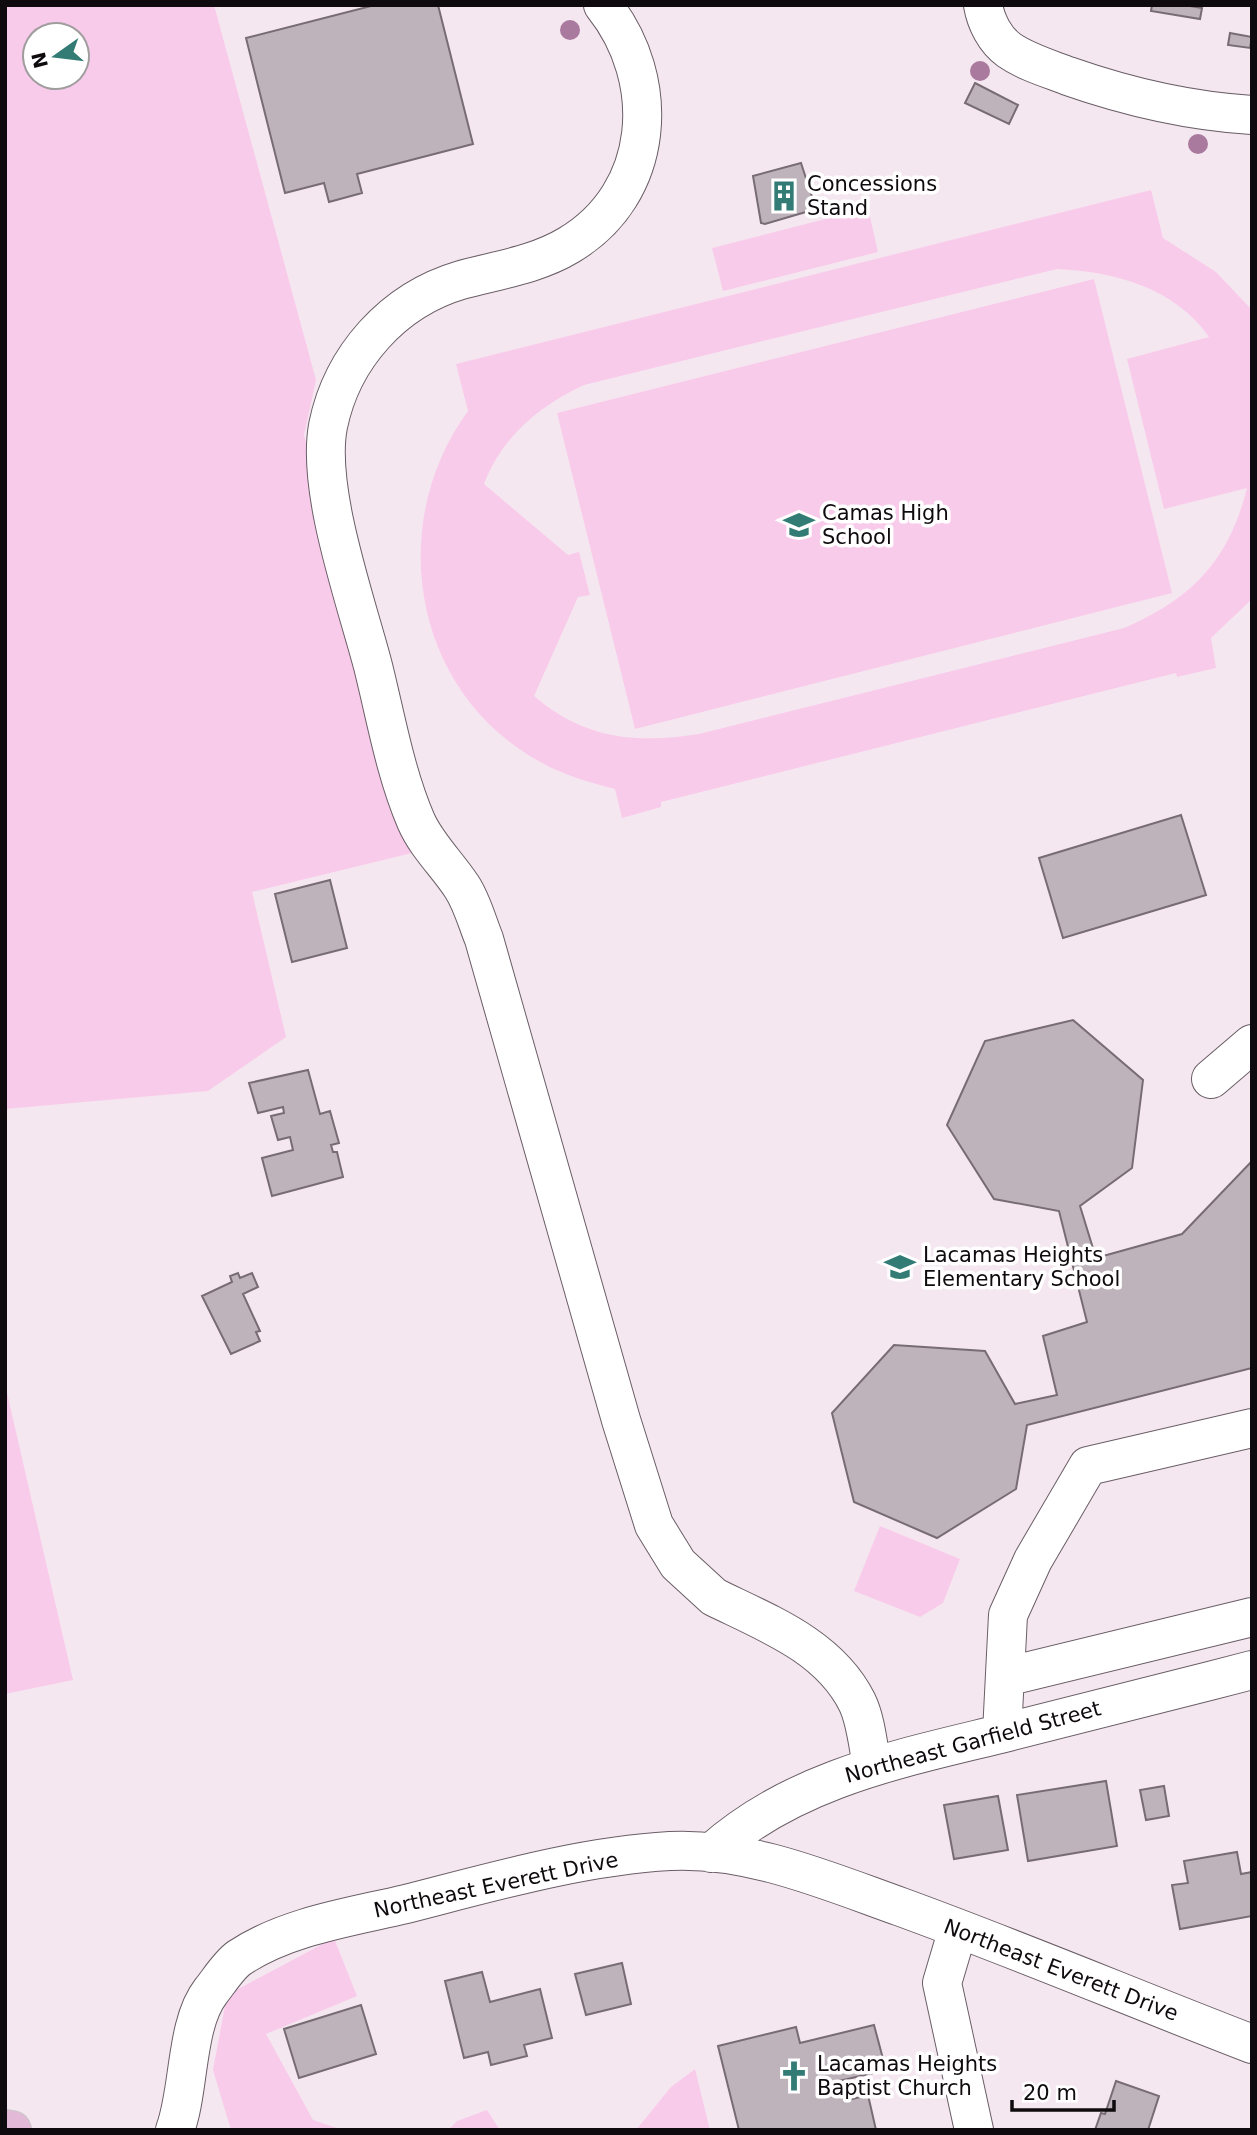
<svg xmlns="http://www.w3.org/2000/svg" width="1257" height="2135" viewBox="0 0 1257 2135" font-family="'DejaVu Sans',sans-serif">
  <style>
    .green { fill: #f9cbeb; fill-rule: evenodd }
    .building { fill: #bfb3bb; stroke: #786c74; stroke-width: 2 }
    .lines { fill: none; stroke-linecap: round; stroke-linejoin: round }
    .minor-casing { stroke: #6a5e66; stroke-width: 40 }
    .major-casing { stroke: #cac9ca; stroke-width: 40 }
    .minor { stroke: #fff; stroke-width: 38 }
    .major { stroke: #e2b9d6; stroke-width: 38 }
    .tree { fill: #a97a9e }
    .labels { text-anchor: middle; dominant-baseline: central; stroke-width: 7; stroke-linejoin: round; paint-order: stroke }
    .poi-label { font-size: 21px; fill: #0e0a0d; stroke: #fff; text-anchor: start }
    .street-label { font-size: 21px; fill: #0e0a0d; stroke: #fff }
  </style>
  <rect width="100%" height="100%" fill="#f5e7f0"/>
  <path class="green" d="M 5,5 L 214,5 L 316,380 L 304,435 L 412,853 L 252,892 L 286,1037 L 208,1091 L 5,1109 ZM 35,35 L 77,35 L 77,77 L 35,77 Z
    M 1151,190 L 1163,238 L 1216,272 L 1252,310 L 1252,599 L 1211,638 L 1216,668 L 1177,677 L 1176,673 L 661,802 L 661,807 L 622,818 L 615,789 C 587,782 560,774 535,759 C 412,688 386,523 468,411 L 456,364 ZM 1057,269 C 1115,272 1174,287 1209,337 L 1127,359 L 1164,509 L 1247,488 C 1229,560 1192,599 1124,628 L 699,734 C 636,744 584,739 534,696 L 578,597 L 590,595 L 579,552 L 568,555 L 484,484 C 502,437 539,406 584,385 Z
    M 868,208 L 878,252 L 723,291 L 712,248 Z
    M 1094,279 L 1172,593 L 635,729 L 557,413 Z
    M 5,1384 L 73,1680 L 5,1694 Z
    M 880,1526 L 960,1559 L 943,1603 L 920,1617 L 854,1591 Z
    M 334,1938 L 357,1996 L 266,2034 L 313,2120 L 343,2130 L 231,2130 L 213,2070 L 227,1995 Z
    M 695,2069 L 710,2130 L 636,2130 L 671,2087 Z
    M 487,2110 L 500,2130 L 448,2130 L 457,2121 Z"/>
  <path class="building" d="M 375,5 L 438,5 L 473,144 L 357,174 L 362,193 L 329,202 L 324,183 L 285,193 L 246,38 Z
    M 1152,5 L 1184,5 L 1202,8 L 1200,19 L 1151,11 Z
    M 1230,33 L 1252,37 L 1250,48 L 1228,45 Z
    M 975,83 L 1018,105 L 1009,124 L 965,103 Z
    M 801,163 L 816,209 L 765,224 L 761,223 L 753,176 Z
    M 1181,815 L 1206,895 L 1063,938 L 1039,858 Z
    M 330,880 L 347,948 L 292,962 L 275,894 Z
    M 1073,1020 L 1143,1080 L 1132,1168 L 1080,1206 L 1096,1258 L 1182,1234 L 1252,1161 L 1252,1368 L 1027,1425 L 1016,1489 L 937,1538 L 854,1502 L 832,1413 L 894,1345 L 985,1351 L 1015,1404 L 1057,1395 L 1043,1336 L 1087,1322 L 1059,1211 L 994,1199 L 947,1125 L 985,1041 Z
    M 308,1070 L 320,1114 L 330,1111 L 339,1143 L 331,1145 L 333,1152 L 337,1152 L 343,1177 L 272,1196 L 262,1158 L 293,1150 L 290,1137 L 278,1140 L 271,1116 L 284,1113 L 283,1107 L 258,1113 L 249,1083 Z
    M 238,1273 L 240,1278 L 252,1273 L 258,1287 L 243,1294 L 260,1331 L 256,1332 L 260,1341 L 231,1354 L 202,1296 L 232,1282 L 230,1276 Z
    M 1106,1781 L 1117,1846 L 1028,1861 L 1017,1795 Z
    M 1164,1786 L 1169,1816 L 1146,1820 L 1140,1790 Z
    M 998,1796 L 1008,1850 L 954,1859 L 944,1805 Z
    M 1237,1852 L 1241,1874 L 1252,1872 L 1252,1916 L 1180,1929 L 1172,1885 L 1188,1883 L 1184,1861 Z
    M 622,1963 L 631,2004 L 586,2015 L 575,1974 Z
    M 482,1972 L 490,2002 L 540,1989 L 552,2038 L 524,2045 L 527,2056 L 491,2065 L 488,2052 L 464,2058 L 445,1981 Z
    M 361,2005 L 376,2054 L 299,2078 L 284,2029 Z
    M 874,2025 L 886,2070 L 839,2081 L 844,2101 L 868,2095 L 876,2130 L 739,2130 L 718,2046 L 796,2027 L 800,2043 Z
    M 1116,2081 L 1159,2096 L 1148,2130 L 1095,2130 L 1101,2113 L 1105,2114 Z"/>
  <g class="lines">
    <g class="minor-casing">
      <path id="minor" d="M 603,5 C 663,80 656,193 569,245 C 536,265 497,270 461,280 C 393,300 342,357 328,426 C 316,490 356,601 373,666 C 386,718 395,772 416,821 C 427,846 447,864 462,887 C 472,902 477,922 484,939 L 621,1420 L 654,1525 L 678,1564 L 714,1597 C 767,1623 829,1646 857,1702 C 866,1720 868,1746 872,1766
        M 983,5 C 986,22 995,40 1009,50 C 1026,62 1050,69 1068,76 C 1128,97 1188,111 1252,115
        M 1211,1079 L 1252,1044
        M 1005,1677 L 1252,1617
        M 1002,1733 L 1008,1615 L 1033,1560 L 1088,1466 L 1252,1428
        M 711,1853 C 794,1778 903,1758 1008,1732 C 1090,1711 1171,1691 1252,1670
        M 958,1929 L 942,1983 L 974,2130
        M 175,2130 C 190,2090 185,2024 211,1991 C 219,1981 229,1965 239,1958 C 287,1926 351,1917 406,1904 C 492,1882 581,1856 670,1851 C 749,1847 828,1881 901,1907 C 1019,1950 1135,1999 1252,2044"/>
    </g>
    <g class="major-casing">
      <path id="major" d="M 5,2129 L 12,2130"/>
    </g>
    <use href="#minor" class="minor"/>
    <use href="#major" class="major"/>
  </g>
  <g class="tree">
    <circle cx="570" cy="30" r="10"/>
    <circle cx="980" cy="71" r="10"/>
    <circle cx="1198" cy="144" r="10"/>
  </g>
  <defs>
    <g id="building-bare" transform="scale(2.415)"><path d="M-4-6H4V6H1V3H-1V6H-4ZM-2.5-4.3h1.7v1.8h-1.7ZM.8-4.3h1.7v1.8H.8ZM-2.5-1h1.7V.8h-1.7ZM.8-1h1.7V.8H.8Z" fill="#337b75" stroke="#fff" stroke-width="2.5" paint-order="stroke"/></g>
    <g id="school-bare" transform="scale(2.415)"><path d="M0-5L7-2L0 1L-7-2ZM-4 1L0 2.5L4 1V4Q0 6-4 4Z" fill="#337b75" stroke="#fff" stroke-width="2.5" paint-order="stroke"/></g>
    <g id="church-bare" transform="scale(2.415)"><path d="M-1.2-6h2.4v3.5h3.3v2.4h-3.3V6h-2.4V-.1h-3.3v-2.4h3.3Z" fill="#337b75" stroke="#fff" stroke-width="2.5" paint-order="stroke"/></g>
  </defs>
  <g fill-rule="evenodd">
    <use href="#building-bare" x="784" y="196"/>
    <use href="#school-bare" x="799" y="525"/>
    <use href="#school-bare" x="900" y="1267"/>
    <use href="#church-bare" x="794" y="2076"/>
  </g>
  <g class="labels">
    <g class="poi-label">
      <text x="807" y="184">Concessions<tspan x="807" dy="24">Stand</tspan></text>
      <text x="822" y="513">Camas High<tspan x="822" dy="24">School</tspan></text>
      <text x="923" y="1255">Lacamas Heights<tspan x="923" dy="24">Elementary School</tspan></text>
      <text x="817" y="2064">Lacamas Heights<tspan x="817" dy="24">Baptist Church</tspan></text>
    </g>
    <g class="street-label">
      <text transform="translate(973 1742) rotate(-15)">Northeast Garfield Street</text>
      <text transform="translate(496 1885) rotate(-12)">Northeast Everett Drive</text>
      <text transform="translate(1061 1970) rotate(21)">Northeast Everett Drive</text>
    </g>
  </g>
  <rect width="1257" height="2135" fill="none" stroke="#0e0a0d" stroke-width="14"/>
  <g transform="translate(56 56) rotate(256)"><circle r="33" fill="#ffffff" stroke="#9f9d9e" stroke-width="2"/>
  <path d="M0-5L12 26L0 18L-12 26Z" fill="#337b75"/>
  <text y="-10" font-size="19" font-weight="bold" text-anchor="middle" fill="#0e0a0d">N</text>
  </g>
  <path d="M1012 2100v10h102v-10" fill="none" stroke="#0e0a0d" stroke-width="3.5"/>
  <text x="1023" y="2100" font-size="21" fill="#0e0a0d" stroke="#ffffff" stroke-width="5" paint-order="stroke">20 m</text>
</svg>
